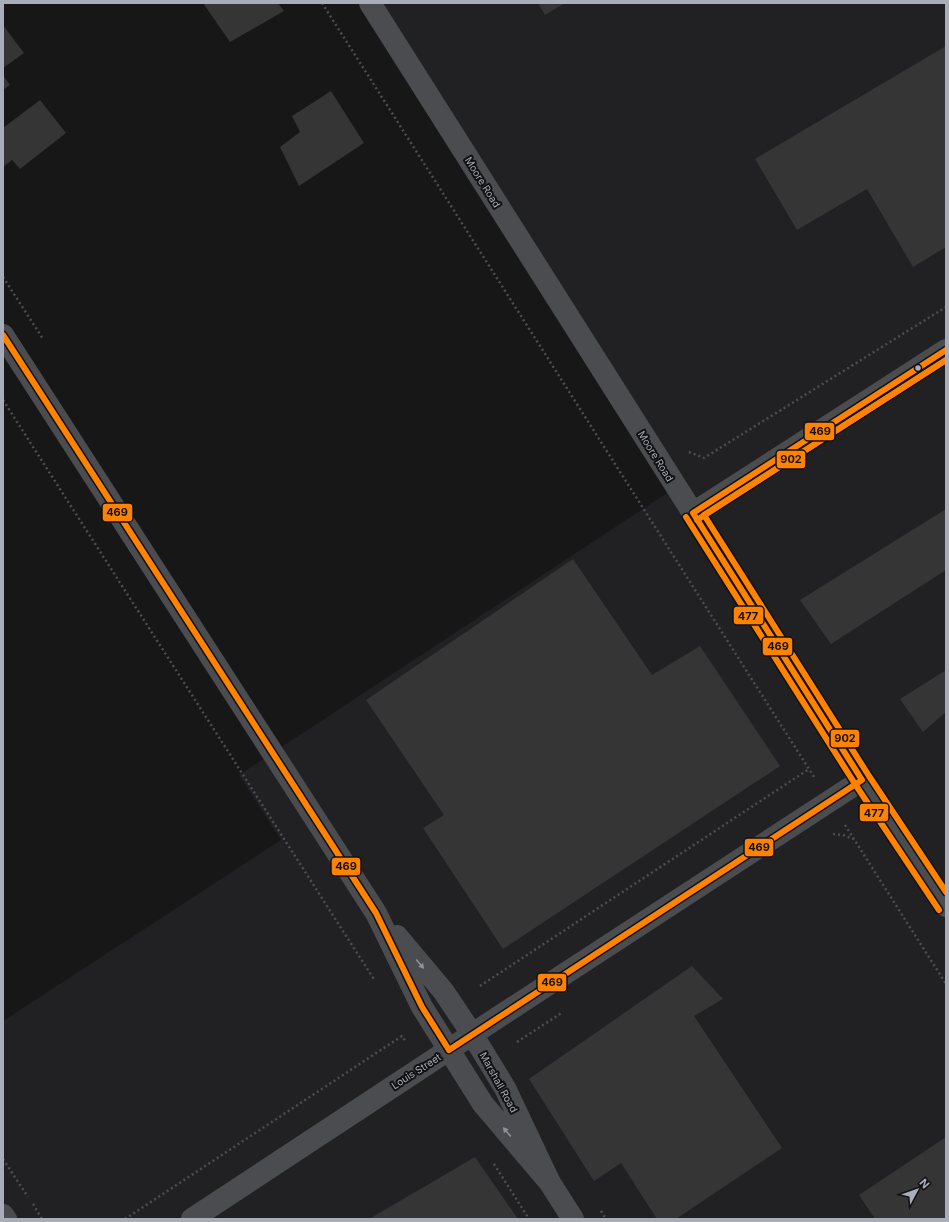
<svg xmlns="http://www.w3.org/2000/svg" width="949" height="1222" viewBox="0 0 949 1222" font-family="Inter,sans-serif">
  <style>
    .built { fill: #212123 }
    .building { fill: #353536 }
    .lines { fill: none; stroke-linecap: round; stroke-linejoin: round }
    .path { stroke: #4d4e52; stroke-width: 2.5; stroke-dasharray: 2 3; stroke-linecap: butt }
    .minor { stroke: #4b4c50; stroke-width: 22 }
    .bus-1-casing { stroke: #111113; stroke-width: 9 }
    .bus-2-casing { stroke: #111113; stroke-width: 9 }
    .bus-3-casing { stroke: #111113; stroke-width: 9 }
    .bus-1 { stroke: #ff8200; stroke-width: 6 }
    .bus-2 { stroke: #ff8200; stroke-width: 6 }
    .bus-3 { stroke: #ff8200; stroke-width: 6 }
    .oneway { fill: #8c9099 }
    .bus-dot { fill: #a8adb8; stroke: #111113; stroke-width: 1.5 }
    .labels { text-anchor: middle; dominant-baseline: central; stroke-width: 4; stroke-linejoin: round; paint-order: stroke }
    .street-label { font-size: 10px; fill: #a8adb8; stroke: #111113 }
    .line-badge { stroke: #111113; stroke-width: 1.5 }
    .pale-badge-label { font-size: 11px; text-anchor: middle; font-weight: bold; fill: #111 }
  </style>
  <rect width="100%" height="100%" fill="#171717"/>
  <path class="built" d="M 370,3 L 946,3 L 946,1219 L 3,1219 L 3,1021 L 281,840 L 239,775 L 676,487 Z"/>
  <path class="building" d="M 203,3 L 278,3 L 284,11 L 230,42 Z
    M 538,3 L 565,3 L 545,15 Z
    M 3,25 L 24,53 L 3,68 Z
    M 946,46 L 946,247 L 913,267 L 867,189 L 797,230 L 755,159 Z
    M 3,75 L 10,85 L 3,90 Z
    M 331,91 L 364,143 L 299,186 L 280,147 L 300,132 L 292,116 Z
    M 40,100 L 66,133 L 20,169 L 12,160 L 3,167 L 3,128 Z
    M 946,509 L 946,570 L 831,644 L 800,600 Z
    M 573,559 L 652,675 L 700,646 L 780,766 L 503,949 L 423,828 L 444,815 L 366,700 Z
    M 946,670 L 946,712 L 923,732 L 900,699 Z
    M 692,966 L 723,999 L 694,1016 L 782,1148 L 676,1219 L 657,1219 L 621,1163 L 594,1181 L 529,1079 Z
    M 946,1137 L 946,1219 L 875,1219 L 859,1195 Z
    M 475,1157 L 518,1219 L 369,1219 Z"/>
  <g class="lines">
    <path class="path" d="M 322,3 L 814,777
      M 3,277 L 43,339
      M 3,400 L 375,981
      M 689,452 L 704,458 L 946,307
      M 845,825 L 946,984
      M 833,834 L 843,835 L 853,839
      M 480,986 L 809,769
      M 517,1042 L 563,1012
      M 3,1159 L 28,1197
      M 494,1164 L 529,1219
      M 33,1204 L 42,1219
      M 601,1211 L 606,1219
      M 125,1219 L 402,1036 L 406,1042"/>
    <path class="minor" d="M 370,3 L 862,780 L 946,906
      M 3,335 L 376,913 L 422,1007 L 483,1104 L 550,1183
      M 693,513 L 946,350
      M 397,936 L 444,992 L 472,1034 L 505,1088 L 550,1183 L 573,1219
      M 3,1215 L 6,1219
      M 192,1219 L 500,1016 L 862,780"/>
    <g class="bus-1-casing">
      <path id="bus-1" d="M 3,335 L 376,913 L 422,1007 L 449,1050
        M 693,513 L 862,780
        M 693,513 L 946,350
        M 449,1050 L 862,780"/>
    </g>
    <g class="bus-2-casing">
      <path id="bus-2" d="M 686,517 L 855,784 L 939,910
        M 697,520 L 946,360"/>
    </g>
    <g class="bus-3-casing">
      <path id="bus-3" d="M 946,360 L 704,515 L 869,776 L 946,892"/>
    </g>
    <use href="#bus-1" class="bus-1"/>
    <use href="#bus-2" class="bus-2"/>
    <use href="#bus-3" class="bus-3"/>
  </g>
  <defs><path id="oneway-solid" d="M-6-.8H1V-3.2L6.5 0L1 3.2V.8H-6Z"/></defs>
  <g class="oneway">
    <use href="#oneway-solid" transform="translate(420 964) rotate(50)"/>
    <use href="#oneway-solid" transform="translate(507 1132) rotate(-130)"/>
  </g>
  <circle class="bus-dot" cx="918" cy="368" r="3.5"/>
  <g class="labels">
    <g class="street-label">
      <text transform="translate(483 182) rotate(58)">Moore Road</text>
      <text transform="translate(656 456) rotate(58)">Moore Road</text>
      <text transform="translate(416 1071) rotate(-33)">Louis Street</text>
      <text transform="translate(499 1082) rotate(61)">Marshall Road</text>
    </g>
  </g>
  <g class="line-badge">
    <rect x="804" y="422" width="31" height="19" rx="4" fill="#ff8200"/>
    <rect x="776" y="450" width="30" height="19" rx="4" fill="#ff8200"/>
    <rect x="102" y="503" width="31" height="19" rx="4" fill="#ff8200"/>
    <rect x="733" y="606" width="31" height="19" rx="4" fill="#ff8200"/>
    <rect x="762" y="637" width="31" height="19" rx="4" fill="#ff8200"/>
    <rect x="830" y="729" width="30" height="19" rx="4" fill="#ff8200"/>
    <rect x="859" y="803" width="30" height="19" rx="4" fill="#ff8200"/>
    <rect x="744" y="838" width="30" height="19" rx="4" fill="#ff8200"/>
    <rect x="331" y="857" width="30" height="19" rx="4" fill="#ff8200"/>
    <rect x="537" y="973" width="30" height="19" rx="4" fill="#ff8200"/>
  </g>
  <g class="pale-badge-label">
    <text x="820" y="435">469</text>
    <text x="791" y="463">902</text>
    <text x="117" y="516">469</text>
    <text x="748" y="620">477</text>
    <text x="778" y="650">469</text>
    <text x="845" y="742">902</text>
    <text x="874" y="817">477</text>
    <text x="759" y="851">469</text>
    <text x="346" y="870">469</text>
    <text x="552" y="986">469</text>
  </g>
  <rect width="949" height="1222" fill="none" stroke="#a8adb8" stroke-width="8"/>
  <g transform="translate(917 1190) rotate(49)" stroke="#111113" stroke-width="3" paint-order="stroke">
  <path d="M0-3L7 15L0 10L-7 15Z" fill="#a8adb8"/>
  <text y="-6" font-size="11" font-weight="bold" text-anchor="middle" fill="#a8adb8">N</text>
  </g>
</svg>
